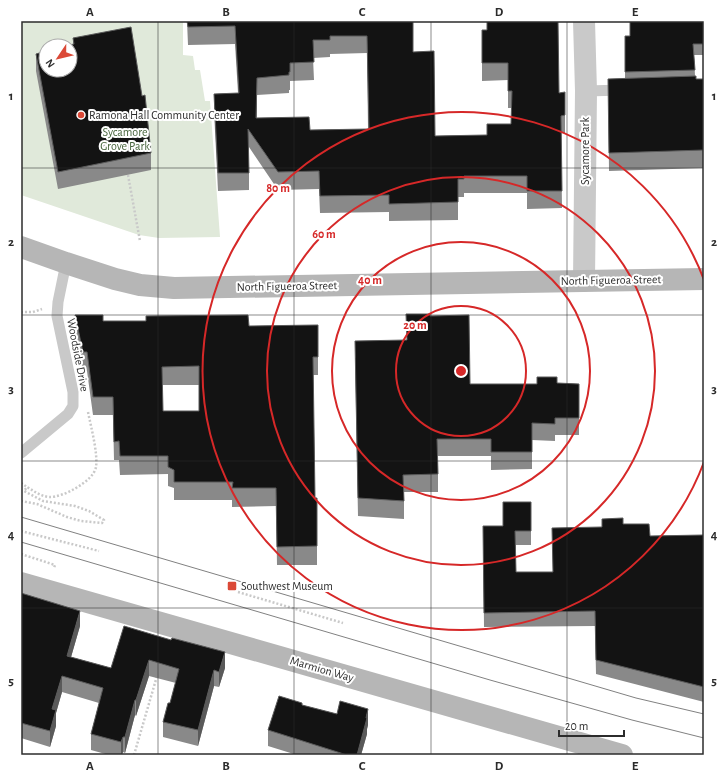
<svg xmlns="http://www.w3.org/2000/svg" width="725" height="776" viewBox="0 0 725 776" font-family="'Alegreya Sans',sans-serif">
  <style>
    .green { fill: #e0e9da; fill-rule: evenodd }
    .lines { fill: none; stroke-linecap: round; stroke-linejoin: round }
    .path { stroke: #c9c9c9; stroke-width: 2.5; stroke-dasharray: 2 2; stroke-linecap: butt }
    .lane { stroke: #c9c9c9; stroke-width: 11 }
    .street { stroke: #c9c9c9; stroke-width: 22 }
    .secondary { stroke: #b6b6b6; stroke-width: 22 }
    .tram { stroke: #818181; stroke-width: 1 }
    .wall { fill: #898989; fill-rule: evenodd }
    .shaded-wall { fill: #5a5a5a }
    .building { fill: #131313; stroke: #5a5a5a; fill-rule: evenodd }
    .grid { fill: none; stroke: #2c2c2c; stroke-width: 1; stroke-opacity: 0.55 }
    .ring { fill: none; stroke: #d62828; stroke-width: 2 }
    .poi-dot { fill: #db4937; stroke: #fff; stroke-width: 1.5 }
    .labels { text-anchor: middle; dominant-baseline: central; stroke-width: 4; stroke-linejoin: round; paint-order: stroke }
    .poi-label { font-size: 12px; fill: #2c2c2c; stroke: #fff; text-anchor: start }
    .park-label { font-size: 12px; fill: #48653d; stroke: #fff }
    .street-label { font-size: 12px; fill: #2c2c2c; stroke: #fff }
    .centre { fill: #d62828; stroke: #fff; stroke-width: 2 }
    .ring-label { font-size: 12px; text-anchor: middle; font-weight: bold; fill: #d62828; stroke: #fff; stroke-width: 4; stroke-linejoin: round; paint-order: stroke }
    .neatline { fill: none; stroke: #2c2c2c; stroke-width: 1.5 }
    .grid-label { font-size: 13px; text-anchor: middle; font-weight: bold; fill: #2c2c2c }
  </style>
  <rect width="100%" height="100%" fill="#fff"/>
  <path class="green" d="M 21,21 L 183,21 L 183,55 L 193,56 L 195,70 L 200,70 L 205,101 L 210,101 L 220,237 L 159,238 L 139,235 L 21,195 ZM 46,46 L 70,46 L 70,70 L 46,70 Z"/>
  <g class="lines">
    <path class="path" d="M 128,175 L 140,241
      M 21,312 L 33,312 L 42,309
      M 21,483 L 27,487
      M 21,501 L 37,504 L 67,517 L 81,521 L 102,523 L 104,520 L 89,511 L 75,506 L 43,501 L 24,491 L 27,487 C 34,491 40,496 49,497 C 62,498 94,481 96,467 C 98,453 91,427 88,412
      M 21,531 L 99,551
      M 21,554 L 55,565 L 54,568
      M 238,592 L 343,623
      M 134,755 L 157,676"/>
    <path class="lane" d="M 586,91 L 623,90
      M 21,453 L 68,414 L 73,406 L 73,392 L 57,316 L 58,302 L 66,263"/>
    <path class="street" d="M 584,281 L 586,91 L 584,21"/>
    <path class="secondary" d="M 21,247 L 66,263 L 115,279 L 140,285 L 174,288 L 704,279
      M 21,583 L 622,755"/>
    <path class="tram" d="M 21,517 L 636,698 L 704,714
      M 21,542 L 490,680 L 632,720 L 704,738"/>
  </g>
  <path class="wall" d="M 187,21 L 413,21 L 413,52 L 435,136 L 487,135 L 511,124 L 512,108 L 508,108 L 508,80 L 482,81 L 482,30 L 559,93 L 565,115 L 565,133 L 561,133 L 562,208 L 527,209 L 527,193 L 464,193 L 464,197 L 458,197 L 458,220 L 389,221 L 389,212 L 320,213 L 319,189 L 278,190 L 249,147 L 249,190 L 218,191 L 214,111 L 214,94 L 238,93 L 235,44 L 188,45 ZM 367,53 L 368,129 L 310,130 L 257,118 L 257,95 L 289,93 L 289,90 L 290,90 L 290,81 L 314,80 L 313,58 L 330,57 L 330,54 Z
    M 704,21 L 704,55 L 694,55 L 695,76 L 696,79 L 704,79 L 704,168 L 609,171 L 608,79 L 625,79 L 625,36 L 630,36 Z
    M 73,38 L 142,96 L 151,153 L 151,170 L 58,189 L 36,71 L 36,54 L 73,44 Z
    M 75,315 L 103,321 L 249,326 L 318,325 L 318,375 L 313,375 L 315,498 L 317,498 L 317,565 L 277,565 L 276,506 L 232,507 L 232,500 L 174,500 L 174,488 L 168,486 L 168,474 L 120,475 L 119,460 L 114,460 L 113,415 L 93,415 L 87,371 L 83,371 L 75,334 ZM 162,385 L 199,385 L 199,411 L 163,411 Z
    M 430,316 L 470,384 L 537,384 L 557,383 L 579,384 L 579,435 L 555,435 L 555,441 L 532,440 L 532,469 L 491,470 L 491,456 L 438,456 L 438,492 L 404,492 L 404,519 L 358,516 L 355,358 L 407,340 Z
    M 531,502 L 531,545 L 516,545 L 516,572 L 552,572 L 602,527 L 623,524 L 650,536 L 704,535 L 704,702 L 596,674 L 595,626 L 484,627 L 483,526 L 503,526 Z
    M 21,593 L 80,626 L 71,657 L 111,668 L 124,626 L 225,668 L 219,687 L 214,686 L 198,746 L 163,737 L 163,722 L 170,703 L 176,683 L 149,676 L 136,716 L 135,715 L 125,753 L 123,752 L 122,755 L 109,755 L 91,750 L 91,734 L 99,703 L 62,692 L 56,713 L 56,726 L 50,747 L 21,738 Z
    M 302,705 L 337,714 L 368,725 L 367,729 L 367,734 L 361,755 L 297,755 L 268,746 L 268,730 Z"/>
  <path class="shaded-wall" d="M 80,611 L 80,626 L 67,671 L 67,656 Z
    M 225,652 L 225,668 L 219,687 L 219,672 Z
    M 149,660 L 149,676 L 136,716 L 136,700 Z
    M 214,670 L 214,686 L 198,746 L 198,730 Z
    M 62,676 L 62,692 L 56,713 L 56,726 L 50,747 L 50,731 L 52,709 Z
    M 135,700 L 135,715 L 125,753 L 125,737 Z
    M 368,709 L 368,725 L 367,729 L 367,734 L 361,755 L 357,755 Z
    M 123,737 L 123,752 L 122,755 L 121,755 L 121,742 Z"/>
  <path class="building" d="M 187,21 L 413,21 L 413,52 L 434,51 L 435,136 L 487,135 L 487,124 L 511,124 L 512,91 L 508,91 L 508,63 L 482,63 L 482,30 L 487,30 L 487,21 L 558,21 L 559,93 L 565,92 L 565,115 L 561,116 L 562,191 L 527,191 L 527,176 L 464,176 L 464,179 L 458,179 L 458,202 L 389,204 L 389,195 L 320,196 L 319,171 L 278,172 L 248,129 L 249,173 L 218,173 L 214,94 L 239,93 L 235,26 L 188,27 ZM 330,36 L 367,36 L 369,129 L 310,130 L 309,117 L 256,118 L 257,78 L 289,75 L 289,72 L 290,72 L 290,63 L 314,62 L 313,40 L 330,40 Z
    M 630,21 L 704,21 L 704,44 L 693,44 L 695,70 L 625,72 L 625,36 L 630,36 Z
    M 131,27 L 142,96 L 145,95 L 151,153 L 58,172 L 36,54 L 46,51 L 46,70 L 70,70 L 70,46 L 65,46 L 74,44 L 73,38 Z
    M 696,76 L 696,79 L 704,79 L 704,150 L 609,153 L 608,79 Z
    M 406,314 L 430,314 L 430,316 L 469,315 L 470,384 L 537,384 L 537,377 L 557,377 L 557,383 L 579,384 L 579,418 L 555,418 L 555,424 L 532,423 L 532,452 L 491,452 L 491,439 L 437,439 L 438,474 L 403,475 L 404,501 L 358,498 L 355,341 L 407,340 Z
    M 75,315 L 103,315 L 103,321 L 146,321 L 146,316 L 248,315 L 249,326 L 318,325 L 318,357 L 313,357 L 315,498 L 317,498 L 317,546 L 277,547 L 276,488 L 232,488 L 233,482 L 174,482 L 174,470 L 168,467 L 168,456 L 120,456 L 119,441 L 114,442 L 113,397 L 93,397 L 87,352 L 83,352 ZM 199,366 L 199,411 L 163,411 L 162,367 Z
    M 503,502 L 531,502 L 531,531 L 515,531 L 516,572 L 553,572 L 552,528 L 602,527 L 602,519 L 623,518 L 623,524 L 649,524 L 650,536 L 704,535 L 704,687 L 596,660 L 595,611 L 484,613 L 483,526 L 503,526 Z
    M 21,593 L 80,611 L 67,656 L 111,668 L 124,626 L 171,640 L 172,638 L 225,652 L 219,672 L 214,670 L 198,730 L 163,722 L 168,703 L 170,703 L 179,669 L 149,660 L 136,700 L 135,700 L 125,737 L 123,737 L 121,742 L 91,734 L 103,688 L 62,676 L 52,709 L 56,710 L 50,731 L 21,723 Z
    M 279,696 L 302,703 L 302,705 L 337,714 L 340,701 L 368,709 L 366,718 L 367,718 L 357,755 L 347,755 L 268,730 Z"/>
  <path class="grid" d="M 158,21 L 158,755M 294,21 L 294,755M 431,21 L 431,755M 567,21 L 567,755M 21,168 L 704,168M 21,315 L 704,315M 21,461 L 704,461M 21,608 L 704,608"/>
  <g class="ring">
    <circle cx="461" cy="371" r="65"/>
    <circle cx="461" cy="371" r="129"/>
    <circle cx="461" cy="371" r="194"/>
    <path d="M704 462A259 259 0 1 1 704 280"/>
  </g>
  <g class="poi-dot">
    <circle cx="81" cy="115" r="4"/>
    <rect x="227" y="581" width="10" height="10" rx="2"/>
  </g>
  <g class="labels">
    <g class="poi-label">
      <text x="89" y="115">Ramona Hall Community Center</text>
      <text x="241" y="586">Southwest Museum</text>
    </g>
    <g class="park-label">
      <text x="125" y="132">Sycamore<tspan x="125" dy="14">Grove Park</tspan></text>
    </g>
    <g class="street-label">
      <text transform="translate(585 151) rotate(-90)">Sycamore Park</text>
      <text transform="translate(611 280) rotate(-1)">North Figueroa Street</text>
      <text transform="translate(287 286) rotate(-1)">North Figueroa Street</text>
      <text transform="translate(78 355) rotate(79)">Woodside Drive</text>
      <text transform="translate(322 669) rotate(16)">Marmion Way</text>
    </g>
  </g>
  <circle cx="461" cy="371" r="6" class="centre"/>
  <g class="ring-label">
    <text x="278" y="192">80 m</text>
    <text x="324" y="238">60 m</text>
    <text x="370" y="284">40 m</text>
    <text x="415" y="329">20 m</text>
  </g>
  <rect width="725" height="776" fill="none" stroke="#ffffff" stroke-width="44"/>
  <g transform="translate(58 58) rotate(235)"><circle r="19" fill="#ffffff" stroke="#ababab"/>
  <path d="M0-3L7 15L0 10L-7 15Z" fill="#db4937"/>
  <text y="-6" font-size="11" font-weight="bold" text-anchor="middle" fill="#2c2c2c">N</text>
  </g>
  <path d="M559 730v6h65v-6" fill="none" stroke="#2c2c2c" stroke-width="2"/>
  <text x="565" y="730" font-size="12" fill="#2c2c2c" stroke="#ffffff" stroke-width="3" paint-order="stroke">20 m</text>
  <rect x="22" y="22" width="681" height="732" class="neatline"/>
  <g class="grid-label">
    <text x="90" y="16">A</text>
    <text x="226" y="16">B</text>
    <text x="362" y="16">C</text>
    <text x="499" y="16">D</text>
    <text x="635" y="16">E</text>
    <text x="11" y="100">1</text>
    <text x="714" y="100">1</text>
    <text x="11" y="246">2</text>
    <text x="714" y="246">2</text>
    <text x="11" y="393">3</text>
    <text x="714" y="393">3</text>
    <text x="11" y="539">4</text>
    <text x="714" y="539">4</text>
    <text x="11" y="685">5</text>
    <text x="714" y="685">5</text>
    <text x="90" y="770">A</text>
    <text x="226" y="770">B</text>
    <text x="362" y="770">C</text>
    <text x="499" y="770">D</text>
    <text x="635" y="770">E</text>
  </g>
</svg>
